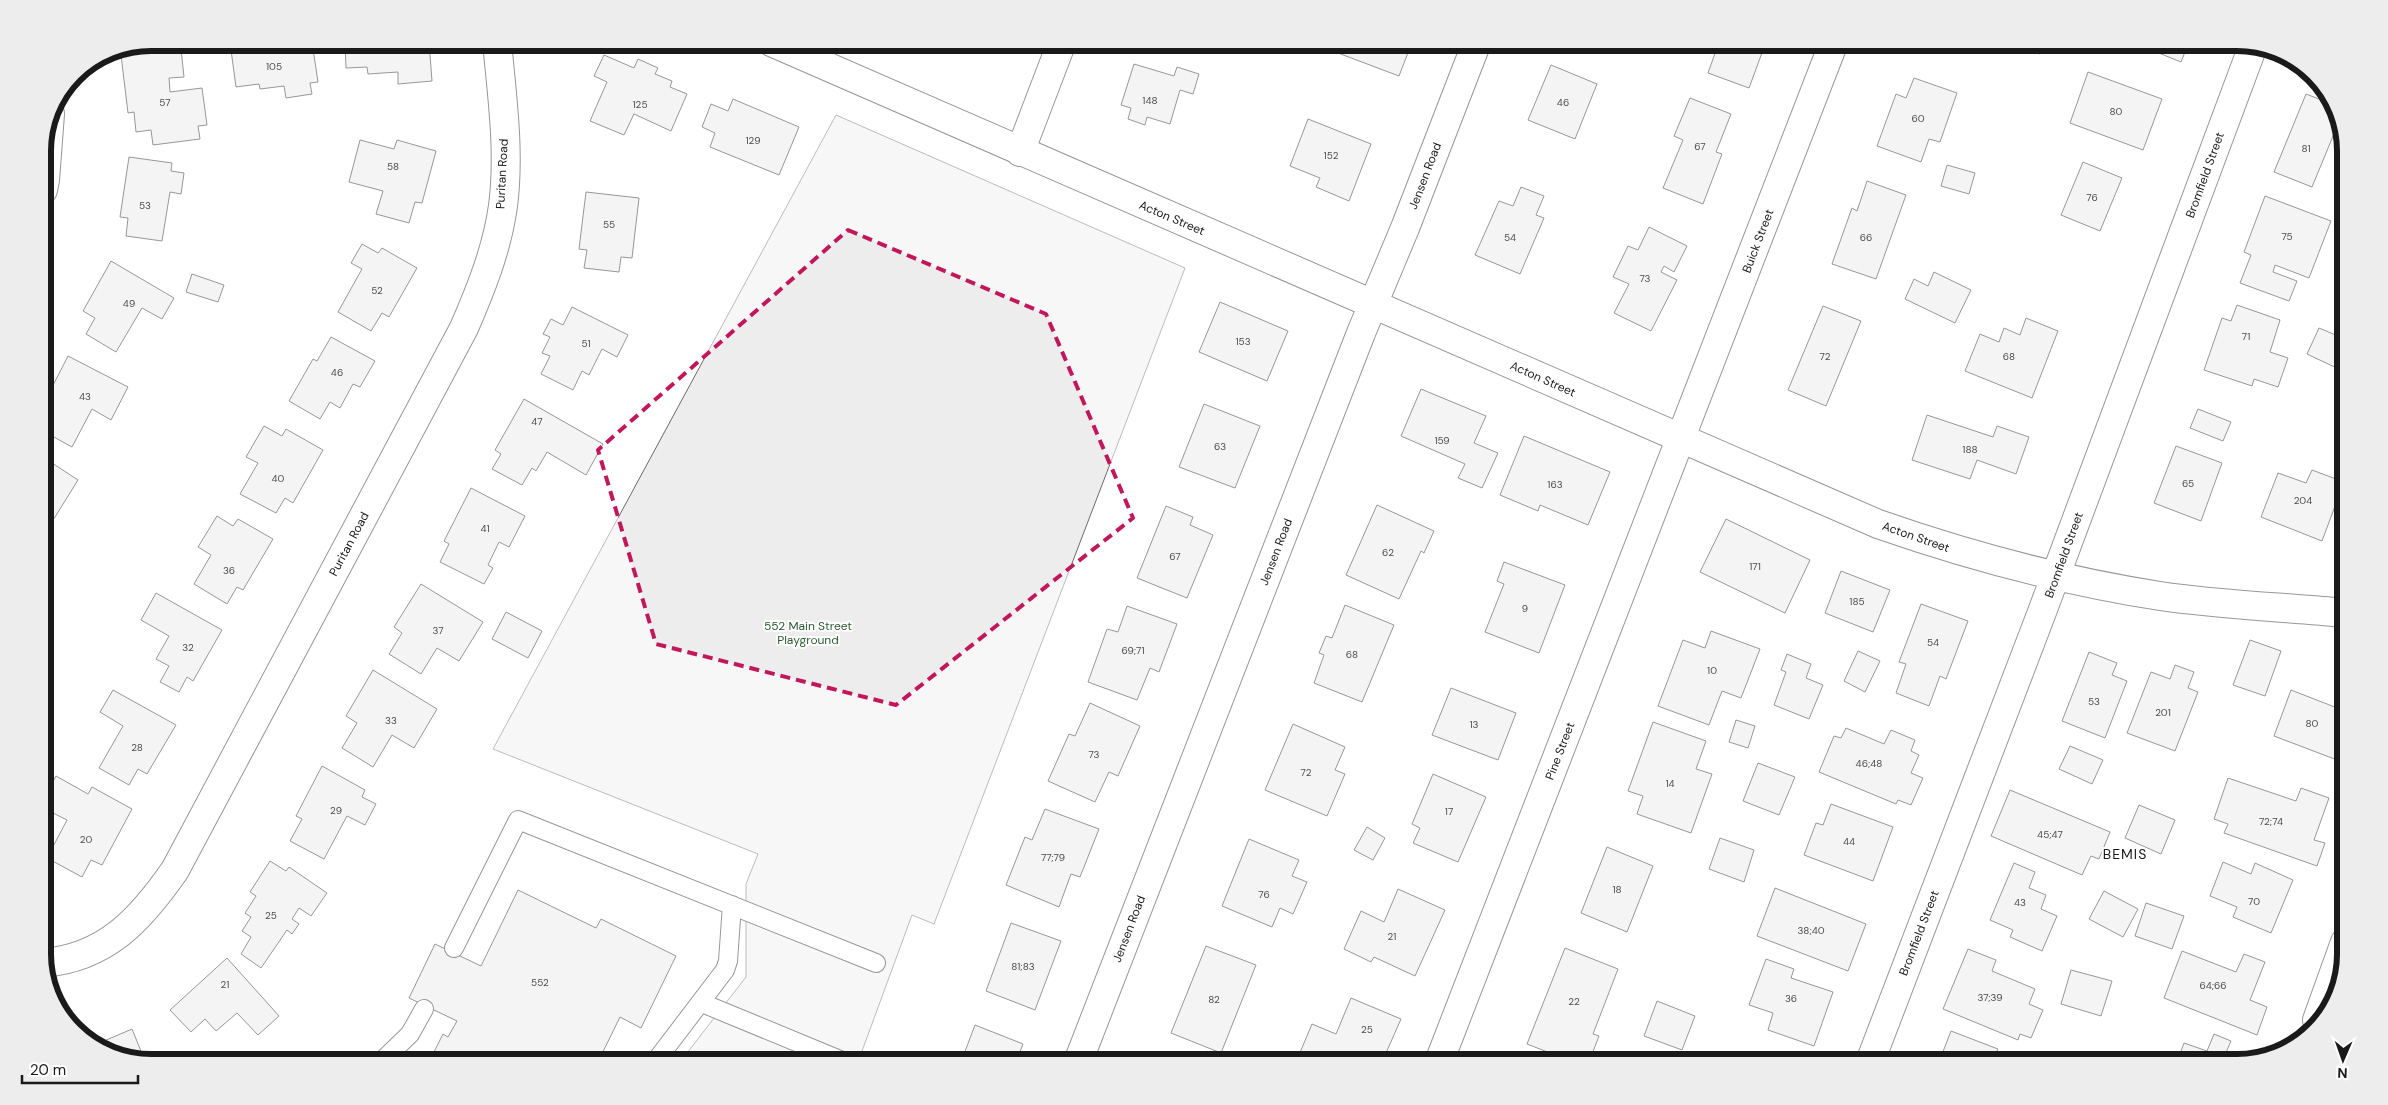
<svg xmlns="http://www.w3.org/2000/svg" width="2388" height="1105" viewBox="0 0 2388 1105" font-family="'DM Sans',sans-serif">
  <style>
    .built { fill: #ededed; stroke: #6a6a6a }
    .building { fill: #e6e6e6; stroke: #1a1a1a }
    .lines { fill: none; stroke-linecap: round; stroke-linejoin: round }
    .lane-casing { stroke: #1a1a1a; stroke-width: 20 }
    .street-casing { stroke: #1a1a1a; stroke-width: 30 }
    .lane { stroke: #fff; stroke-width: 18 }
    .street { stroke: #fff; stroke-width: 28 }
    .marked { fill: none; stroke: #c2185b; stroke-width: 4; stroke-dasharray: 10 6; stroke-linejoin: round }
    .labels { text-anchor: middle; dominant-baseline: central; stroke-width: 4; stroke-linejoin: round; paint-order: stroke }
    .number-label { font-size: 10px; fill: #4d4d4d }
    .street-label { font-size: 12px; fill: #1a1a1a; stroke: #fff }
    .park-label { font-size: 12px; fill: #2b5a34; stroke: #fff }
    .neighbourhood-label { font-size: 14px; letter-spacing: 1px; fill: #1a1a1a; stroke: #fff }
    .rim { fill: none; stroke: #1a1a1a; stroke-width: 6 }
  </style>
  <rect width="100%" height="100%" fill="#fff"/>
  <path class="built" d="M 836,115 L 1185,268 L 934,924 L 912,915 L 858,1062 L 680,1062 L 746,977 L 746,884 L 758,854 L 493,749 Z"/>
  <path class="building" d="M 253,42 L 312,42 L 318,82 L 310,83 L 312,94 L 286,98 L 284,86 L 260,89 L 259,84 L 236,87 L 231,50 L 254,47 Z
    M 345,42 L 429,42 L 432,81 L 398,84 L 398,72 L 368,74 L 367,67 L 346,68 Z
    M 975,42 L 996,42 L 992,51 Z
    M 1259,42 L 1274,42 L 1273,47 Z
    M 1342,42 L 1420,42 L 1417,53 L 1409,50 L 1399,76 L 1338,53 Z
    M 1719,42 L 1766,42 L 1749,88 L 1708,73 Z
    M 2017,42 L 2044,42 L 2040,54 L 2016,44 Z
    M 2139,42 L 2189,42 L 2181,62 L 2139,45 Z
    M 181,49 L 184,77 L 169,78 L 170,92 L 202,88 L 207,125 L 198,126 L 200,139 L 153,145 L 151,130 L 136,132 L 134,112 L 128,113 L 121,55 Z
    M 604,55 L 634,68 L 638,59 L 658,68 L 655,74 L 672,81 L 670,87 L 687,94 L 671,131 L 634,114 L 624,135 L 590,121 L 607,82 L 594,76 Z
    M 1134,64 L 1174,76 L 1177,67 L 1199,74 L 1193,94 L 1180,90 L 1170,124 L 1147,117 L 1145,125 L 1128,119 L 1131,108 L 1121,105 Z
    M 1551,65 L 1597,84 L 1575,139 L 1528,120 Z
    M 2088,72 L 2162,99 L 2143,150 L 2070,123 Z
    M 1914,78 L 1957,93 L 1940,142 L 1929,139 L 1921,162 L 1877,146 L 1896,94 L 1906,98 Z
    M 2306,94 L 2332,104 L 2338,124 L 2312,187 L 2274,172 Z
    M 1690,98 L 1731,114 L 1716,152 L 1722,154 L 1703,204 L 1663,188 L 1683,140 L 1674,136 Z
    M 733,99 L 799,127 L 779,175 L 710,147 L 715,133 L 702,127 L 711,104 L 728,111 Z
    M 1308,119 L 1371,144 L 1349,201 L 1316,187 L 1320,178 L 1290,166 Z
    M 360,140 L 394,149 L 397,140 L 436,151 L 422,203 L 415,202 L 409,223 L 376,214 L 383,191 L 349,182 Z
    M 129,157 L 172,163 L 171,171 L 184,173 L 181,194 L 170,192 L 162,241 L 126,236 L 128,218 L 120,217 Z
    M 2083,162 L 2122,178 L 2100,231 L 2061,215 Z
    M 1947,165 L 1975,173 L 1969,194 L 1941,186 Z
    M 1867,181 L 1906,195 L 1876,279 L 1832,264 L 1852,208 L 1857,211 Z
    M 1521,187 L 1544,196 L 1536,215 L 1544,218 L 1520,274 L 1475,255 L 1499,201 L 1513,206 Z
    M 586,192 L 639,198 L 632,258 L 621,257 L 619,272 L 584,268 L 587,250 L 579,249 Z
    M 2265,196 L 2331,221 L 2309,278 L 2275,265 L 2273,272 L 2297,281 L 2289,301 L 2240,283 L 2251,255 L 2244,252 Z
    M 1649,227 L 1687,246 L 1674,272 L 1664,266 L 1661,272 L 1677,280 L 1651,331 L 1614,313 L 1629,284 L 1613,277 L 1628,246 L 1638,250 Z
    M 362,244 L 378,253 L 382,248 L 417,268 L 389,317 L 382,313 L 371,331 L 338,312 L 362,269 L 351,263 Z
    M 111,261 L 174,298 L 162,319 L 142,308 L 116,352 L 86,334 L 95,318 L 83,311 Z
    M 1934,272 L 1971,290 L 1955,323 L 1905,299 L 1914,279 L 1928,286 Z
    M 192,274 L 224,285 L 218,302 L 186,292 Z
    M 1220,302 L 1288,331 L 1267,381 L 1199,352 Z
    M 2237,305 L 2280,320 L 2270,352 L 2288,358 L 2278,387 L 2254,379 L 2252,386 L 2204,370 L 2222,318 L 2231,321 Z
    M 1823,306 L 1861,321 L 1826,406 L 1788,390 Z
    M 572,307 L 628,335 L 617,357 L 602,349 L 589,375 L 582,371 L 573,390 L 541,374 L 550,356 L 542,353 L 550,337 L 543,334 L 551,319 L 563,325 Z
    M 2026,318 L 2058,331 L 2032,398 L 1965,371 L 1980,334 L 1999,342 L 2004,328 L 2020,335 Z
    M 2319,328 L 2345,339 L 2345,365 L 2343,371 L 2307,354 Z
    M 331,337 L 375,361 L 360,387 L 353,384 L 340,408 L 330,402 L 320,419 L 289,401 L 313,359 L 317,361 Z
    M 68,356 L 128,387 L 111,420 L 92,409 L 72,447 L 43,431 L 43,414 L 46,409 L 43,405 Z
    M 1421,389 L 1486,416 L 1474,443 L 1498,453 L 1482,488 L 1458,478 L 1465,464 L 1401,436 Z
    M 524,399 L 603,444 L 586,475 L 547,452 L 536,471 L 532,468 L 522,485 L 492,469 L 501,454 L 495,450 Z
    M 1204,404 L 1260,426 L 1235,488 L 1179,467 Z
    M 2198,409 L 2231,422 L 2223,441 L 2190,428 Z
    M 1927,415 L 1993,437 L 1997,426 L 2029,437 L 2016,474 L 1977,460 L 1970,479 L 1912,460 Z
    M 264,426 L 282,436 L 286,429 L 323,450 L 293,503 L 285,498 L 276,513 L 240,494 L 258,463 L 246,457 Z
    M 1524,436 L 1610,472 L 1588,525 L 1540,505 L 1538,511 L 1500,495 Z
    M 2176,446 L 2222,463 L 2201,521 L 2154,503 Z
    M 43,457 L 78,480 L 47,530 L 43,528 Z
    M 2312,470 L 2344,482 L 2322,541 L 2261,517 L 2278,473 L 2306,483 Z
    M 471,488 L 525,516 L 509,547 L 499,542 L 488,565 L 493,568 L 484,584 L 440,562 L 449,544 L 444,541 Z
    M 1377,505 L 1434,531 L 1424,553 L 1421,551 L 1399,599 L 1346,575 Z
    M 1166,506 L 1193,517 L 1190,525 L 1213,535 L 1187,598 L 1137,578 Z
    M 217,516 L 233,526 L 238,519 L 273,539 L 243,590 L 237,587 L 227,604 L 194,584 L 211,555 L 198,547 Z
    M 1726,519 L 1810,560 L 1785,613 L 1700,572 Z
    M 1504,562 L 1565,585 L 1539,653 L 1485,632 L 1504,584 L 1497,581 Z
    M 1841,571 L 1890,590 L 1873,632 L 1825,613 Z
    M 421,584 L 483,622 L 459,661 L 437,648 L 421,674 L 389,654 L 402,633 L 394,627 Z
    M 156,593 L 222,630 L 193,681 L 187,677 L 179,692 L 160,682 L 169,666 L 156,659 L 169,636 L 141,620 Z
    M 1921,604 L 1968,621 L 1946,679 L 1940,676 L 1929,706 L 1896,693 L 1906,664 L 1899,662 Z
    M 1345,605 L 1394,625 L 1362,702 L 1314,683 L 1324,655 L 1319,653 L 1326,636 L 1332,638 Z
    M 1127,606 L 1177,624 L 1159,672 L 1150,668 L 1137,700 L 1088,682 L 1107,629 L 1118,632 Z
    M 506,612 L 542,631 L 528,658 L 492,639 Z
    M 1711,631 L 1760,649 L 1741,698 L 1722,691 L 1709,725 L 1658,706 L 1683,640 L 1705,648 Z
    M 2250,640 L 2281,651 L 2265,696 L 2233,685 Z
    M 1858,651 L 1880,661 L 1865,692 L 1844,681 Z
    M 2089,652 L 2117,663 L 2112,675 L 2127,681 L 2105,738 L 2062,721 Z
    M 1787,654 L 1811,664 L 1806,678 L 1823,685 L 1809,719 L 1774,705 L 1786,672 L 1781,670 Z
    M 2175,665 L 2194,672 L 2188,688 L 2198,692 L 2175,751 L 2127,733 L 2151,672 L 2170,679 Z
    M 373,670 L 437,709 L 414,748 L 392,735 L 373,767 L 342,748 L 357,723 L 346,716 Z
    M 1451,688 L 1516,713 L 1498,760 L 1432,735 Z
    M 113,690 L 176,725 L 147,774 L 138,769 L 129,785 L 99,768 L 123,726 L 100,712 Z
    M 2291,690 L 2345,711 L 2345,763 L 2274,736 Z
    M 1090,703 L 1140,726 L 1118,776 L 1109,772 L 1095,802 L 1048,781 L 1069,734 L 1075,736 Z
    M 1736,720 L 1755,726 L 1748,748 L 1729,742 Z
    M 1653,722 L 1706,741 L 1696,769 L 1712,774 L 1691,833 L 1637,814 L 1643,796 L 1628,791 Z
    M 1293,724 L 1345,747 L 1335,770 L 1345,774 L 1327,816 L 1265,790 Z
    M 1846,728 L 1884,744 L 1891,730 L 1915,740 L 1911,751 L 1919,755 L 1911,773 L 1923,778 L 1911,805 L 1898,800 L 1896,804 L 1819,772 L 1834,736 L 1841,738 Z
    M 2070,746 L 2103,760 L 2092,784 L 2059,769 Z
    M 1758,763 L 1795,777 L 1779,815 L 1743,801 Z
    M 322,766 L 365,790 L 362,797 L 376,804 L 365,825 L 347,816 L 324,859 L 290,841 L 302,819 L 296,816 Z
    M 1433,774 L 1486,797 L 1458,862 L 1413,843 L 1420,828 L 1412,824 Z
    M 56,776 L 88,794 L 92,787 L 132,809 L 102,865 L 91,860 L 82,877 L 47,858 L 67,820 L 43,808 L 43,800 Z
    M 2228,778 L 2296,801 L 2301,788 L 2329,798 L 2314,840 L 2325,843 L 2317,866 L 2224,833 L 2228,824 L 2214,819 Z
    M 2010,790 L 2110,832 L 2099,859 L 2091,856 L 2082,875 L 1991,836 Z
    M 1831,804 L 1893,827 L 1873,881 L 1804,855 L 1816,823 L 1823,825 Z
    M 2139,805 L 2175,820 L 2161,854 L 2125,838 Z
    M 1045,809 L 1099,829 L 1080,877 L 1071,874 L 1059,907 L 1006,885 L 1025,837 L 1032,840 Z
    M 1367,827 L 1385,838 L 1373,860 L 1354,850 Z
    M 1720,838 L 1754,850 L 1744,882 L 1709,869 Z
    M 1249,839 L 1299,860 L 1292,876 L 1307,882 L 1293,914 L 1280,908 L 1272,927 L 1222,906 Z
    M 1607,847 L 1653,866 L 1627,932 L 1581,913 Z
    M 270,861 L 286,871 L 289,867 L 327,893 L 311,916 L 299,908 L 292,919 L 299,924 L 292,934 L 287,930 L 261,968 L 241,954 L 251,937 L 242,931 L 251,917 L 245,913 L 256,896 L 250,892 Z
    M 2223,862 L 2251,874 L 2255,863 L 2293,880 L 2271,933 L 2233,917 L 2237,907 L 2210,896 Z
    M 2014,863 L 2035,872 L 2029,888 L 2046,895 L 2041,909 L 2057,916 L 2042,951 L 2010,937 L 2013,930 L 1990,920 Z
    M 1775,888 L 1866,924 L 1848,971 L 1757,936 Z
    M 1398,889 L 1445,910 L 1415,976 L 1374,957 L 1371,962 L 1344,949 L 1361,911 L 1384,922 Z
    M 518,890 L 596,928 L 601,919 L 676,956 L 641,1028 L 620,1017 L 598,1062 L 429,1062 L 443,1034 L 448,1037 L 457,1021 L 409,998 L 435,944 L 481,966 Z
    M 2104,891 L 2138,909 L 2123,937 L 2089,919 Z
    M 2146,903 L 2184,916 L 2172,949 L 2135,936 Z
    M 1011,923 L 1061,941 L 1035,1010 L 986,991 Z
    M 1206,946 L 1256,965 L 1221,1053 L 1171,1033 Z
    M 1565,948 L 1618,969 L 1593,1034 L 1599,1036 L 1589,1062 L 1573,1062 L 1527,1044 Z
    M 1968,949 L 1996,960 L 1992,971 L 2035,989 L 2029,1004 L 2043,1010 L 2031,1038 L 2020,1034 L 2018,1040 L 1943,1009 Z
    M 2182,951 L 2236,972 L 2244,954 L 2265,962 L 2250,1000 L 2267,1007 L 2257,1035 L 2164,998 Z
    M 227,958 L 279,1016 L 258,1035 L 237,1013 L 216,1031 L 205,1019 L 191,1032 L 170,1010 Z
    M 1766,959 L 1794,969 L 1791,978 L 1833,992 L 1814,1046 L 1768,1030 L 1773,1013 L 1749,1005 Z
    M 2071,970 L 2112,981 L 2101,1016 L 2061,1004 Z
    M 1351,998 L 1401,1019 L 1382,1062 L 1296,1062 L 1312,1024 L 1336,1034 Z
    M 1657,1001 L 1695,1016 L 1682,1050 L 1644,1036 Z
    M 975,1025 L 1023,1044 L 1016,1062 L 961,1062 Z
    M 132,1029 L 145,1061 L 110,1054 L 97,1044 Z
    M 1951,1031 L 1998,1049 L 1992,1062 L 1939,1062 Z
    M 2214,1034 L 2231,1041 L 2222,1062 L 2177,1062 L 2184,1043 L 2207,1051 Z
    M 1716,1052 L 1740,1062 L 1712,1062 Z
    M 1766,1056 L 1781,1062 L 1764,1062 Z"/>
  <g class="lines">
    <g class="lane-casing">
      <path id="lane" d="M 454,948 L 518,820 L 876,963
        M 702,1003 L 840,1060
        M 381,1062 L 410,1034 L 424,1009
        M 655,1062 L 725,970 L 728,961 L 732,905"/>
    </g>
    <g class="street-casing">
      <path id="street" d="M 771,42 L 1878,524 C 1970,556 2063,581 2160,596 C 2221,605 2284,607 2345,613
        M 1020,152 L 1062,42
        M 43,190 L 45,180 L 50,114
        M 43,963 C 106,958 141,919 175,870 L 464,328 C 481,289 497,249 503,206 C 510,152 502,96 497,42
        M 2317,1020 L 2345,942
        M 1078,1062 L 1361,333 L 1405,228 L 1477,42
        M 1439,1062 L 1834,42
        M 1870,1062 L 2042,612 L 2253,46"/>
    </g>
    <use href="#lane" class="lane"/>
    <use href="#street" class="street"/>
  </g>
  <path d="M0 0H2388V1105H0ZM 848,230 L 1046,314 L 1133,518 L 896,705 L 656,644 L 598,450 Z" fill="#fff" fill-opacity=".55" fill-rule="evenodd"/>
  <path class="marked" d="M 848,230 L 1046,314 L 1133,518 L 896,705 L 656,644 L 598,450 Z"/>
  <g class="labels">
    <g class="number-label">
      <text x="274" y="66">105</text>
      <text x="1150" y="100">148</text>
      <text x="165" y="102">57</text>
      <text x="1563" y="102">46</text>
      <text x="640" y="104">125</text>
      <text x="2116" y="111">80</text>
      <text x="1918" y="118">60</text>
      <text x="753" y="140">129</text>
      <text x="1700" y="146">67</text>
      <text x="2306" y="148">81</text>
      <text x="1331" y="155">152</text>
      <text x="393" y="166">58</text>
      <text x="2092" y="197">76</text>
      <text x="145" y="205">53</text>
      <text x="609" y="224">55</text>
      <text x="2287" y="236">75</text>
      <text x="1510" y="237">54</text>
      <text x="1866" y="237">66</text>
      <text x="1645" y="278">73</text>
      <text x="377" y="290">52</text>
      <text x="129" y="303">49</text>
      <text x="2246" y="336">71</text>
      <text x="1243" y="341">153</text>
      <text x="586" y="343">51</text>
      <text x="1825" y="356">72</text>
      <text x="2009" y="356">68</text>
      <text x="337" y="372">46</text>
      <text x="85" y="396">43</text>
      <text x="537" y="421">47</text>
      <text x="1442" y="440">159</text>
      <text x="1220" y="446">63</text>
      <text x="1970" y="449">188</text>
      <text x="278" y="478">40</text>
      <text x="2188" y="483">65</text>
      <text x="1555" y="484">163</text>
      <text x="2303" y="500">204</text>
      <text x="485" y="528">41</text>
      <text x="1388" y="552">62</text>
      <text x="1175" y="556">67</text>
      <text x="1755" y="566">171</text>
      <text x="229" y="570">36</text>
      <text x="1857" y="601">185</text>
      <text x="1525" y="608">9</text>
      <text x="438" y="630">37</text>
      <text x="1933" y="642">54</text>
      <text x="188" y="647">32</text>
      <text x="1133" y="650">69;71</text>
      <text x="1352" y="654">68</text>
      <text x="1712" y="670">10</text>
      <text x="2094" y="701">53</text>
      <text x="2163" y="712">201</text>
      <text x="391" y="720">33</text>
      <text x="2312" y="723">80</text>
      <text x="1474" y="724">13</text>
      <text x="137" y="747">28</text>
      <text x="1094" y="754">73</text>
      <text x="1869" y="763">46;48</text>
      <text x="1306" y="772">72</text>
      <text x="1670" y="783">14</text>
      <text x="336" y="810">29</text>
      <text x="1449" y="811">17</text>
      <text x="2271" y="821">72;74</text>
      <text x="2050" y="834">45;47</text>
      <text x="86" y="839">20</text>
      <text x="1849" y="841">44</text>
      <text x="1053" y="857">77;79</text>
      <text x="1617" y="889">18</text>
      <text x="1264" y="894">76</text>
      <text x="2254" y="901">70</text>
      <text x="2020" y="902">43</text>
      <text x="271" y="915">25</text>
      <text x="1811" y="930">38;40</text>
      <text x="1392" y="936">21</text>
      <text x="1023" y="966">81;83</text>
      <text x="540" y="982">552</text>
      <text x="225" y="984">21</text>
      <text x="2213" y="985">64;66</text>
      <text x="1990" y="997">37;39</text>
      <text x="1791" y="998">36</text>
      <text x="1214" y="999">82</text>
      <text x="1574" y="1001">22</text>
      <text x="1367" y="1029">25</text>
    </g>
    <g class="street-label">
      <text transform="translate(502 174) rotate(-87)">Puritan Road</text>
      <text transform="translate(2205 175) rotate(-70)">Bromfield Street</text>
      <text transform="translate(1425 176) rotate(-69)">Jensen Road</text>
      <text transform="translate(1172 218) rotate(23)">Acton Street</text>
      <text transform="translate(1758 241) rotate(-69)">Buick Street</text>
      <text transform="translate(1543 379) rotate(24)">Acton Street</text>
      <text transform="translate(1916 537) rotate(19)">Acton Street</text>
      <text transform="translate(349 544) rotate(-62)">Puritan Road</text>
      <text transform="translate(1276 552) rotate(-69)">Jensen Road</text>
      <text transform="translate(2064 555) rotate(-70)">Bromfield Street</text>
      <text transform="translate(1560 751) rotate(-69)">Pine Street</text>
      <text transform="translate(1129 929) rotate(-69)">Jensen Road</text>
      <text transform="translate(1919 933) rotate(-69)">Bromfield Street</text>
    </g>
    <g class="park-label">
      <text x="808" y="626">552 Main Street<tspan x="808" dy="14">Playground</tspan></text>
    </g>
    <g class="neighbourhood-label">
      <text x="2125" y="854">BEMIS</text>
    </g>
  </g>
  <path d="M0 0H2388V1105H0ZM151 51H2237A100 100 0 0 1 2337 151V954A100 100 0 0 1 2237 1054H151A100 100 0 0 1 51 954V151A100 100 0 0 1 151 51Z" fill="#ededed" fill-rule="evenodd"/>
  <path class="rim" d="M151 51H2237A100 100 0 0 1 2337 151V954A100 100 0 0 1 2237 1054H151A100 100 0 0 1 51 954V151A100 100 0 0 1 151 51Z"/>
  <g transform="translate(2343 1060) rotate(182)" stroke="#ffffff" stroke-width="4" paint-order="stroke">
  <path d="M0-4L9 19L0 12L-9 19Z" fill="#1a1a1a"/>
  <text y="-8" font-size="14" font-weight="bold" text-anchor="middle" fill="#1a1a1a">N</text>
  </g>
  <path d="M22 1075v8h116v-8" fill="none" stroke="#1a1a1a" stroke-width="2.5"/>
  <text x="30" y="1075" font-size="15" fill="#1a1a1a" stroke="#ffffff" stroke-width="4" paint-order="stroke">20 m</text>
</svg>
